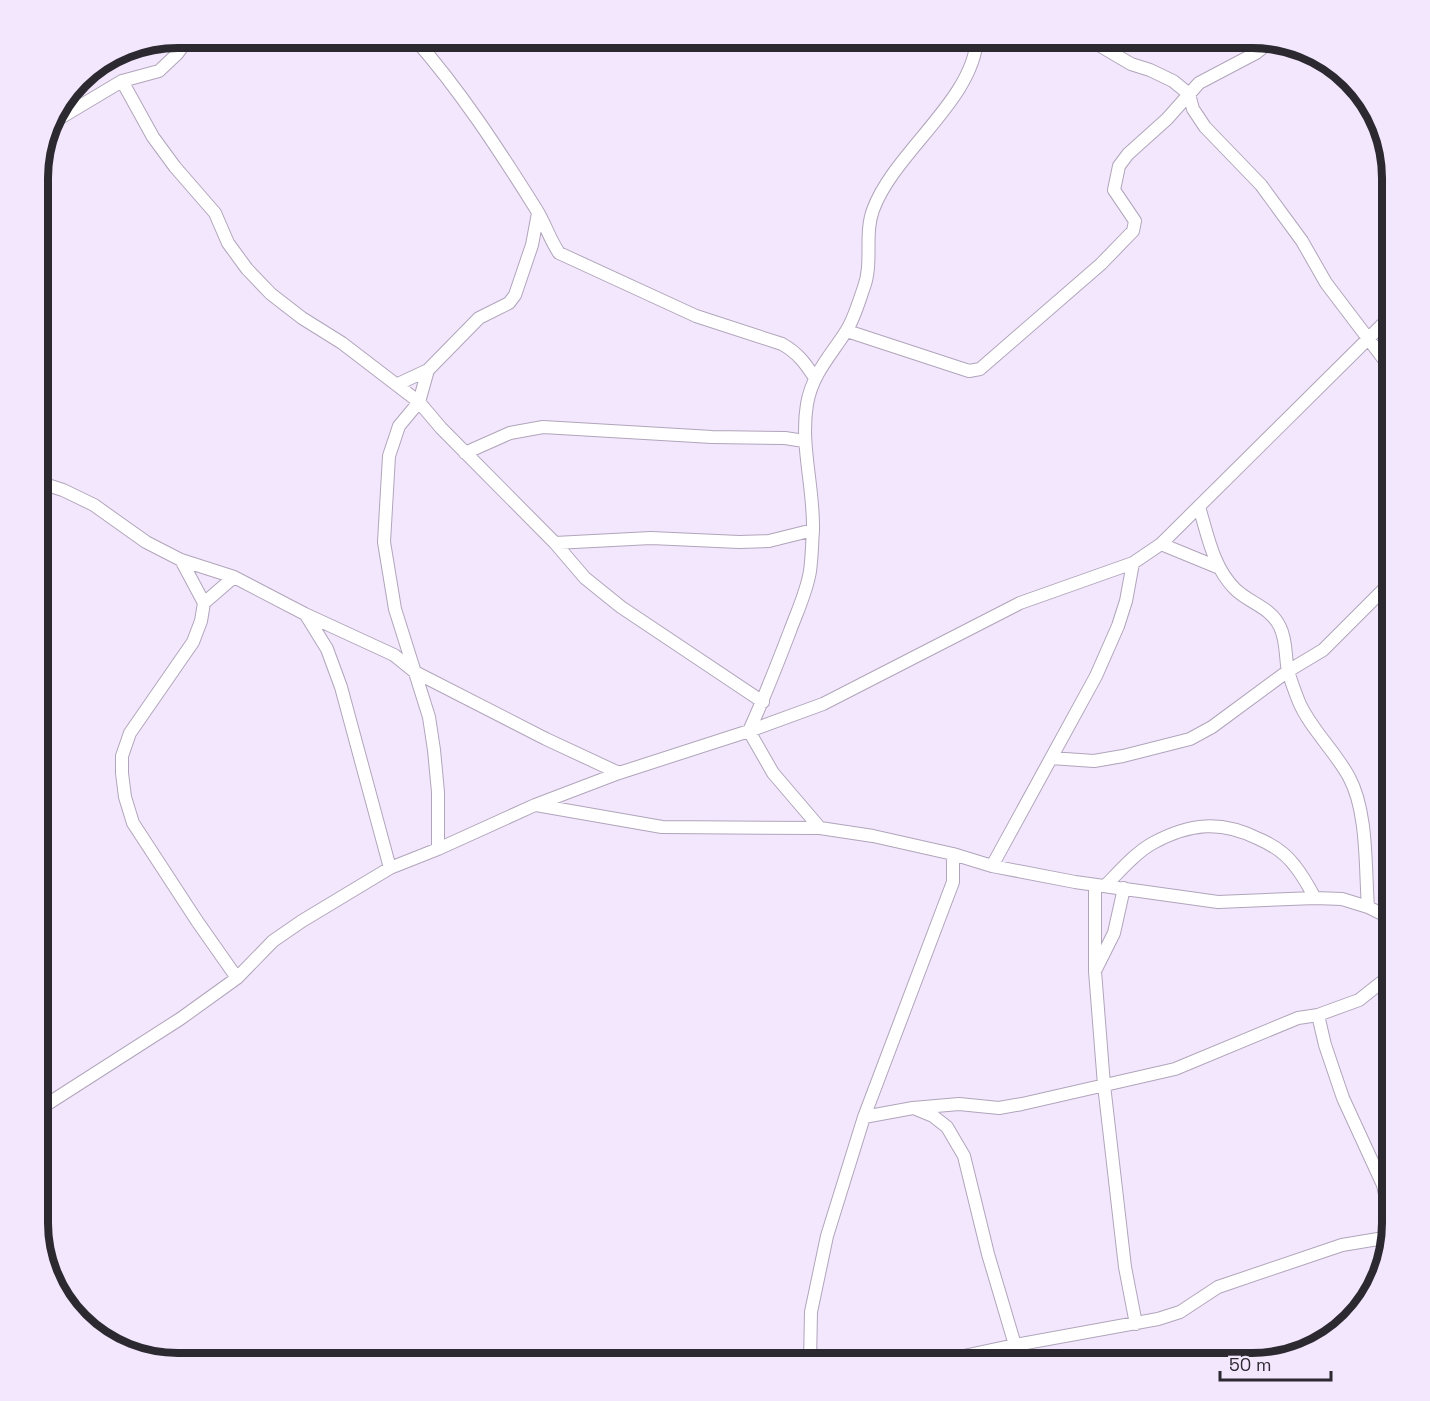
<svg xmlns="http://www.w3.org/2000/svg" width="1430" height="1401" viewBox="0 0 1430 1401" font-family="'Space Grotesk',sans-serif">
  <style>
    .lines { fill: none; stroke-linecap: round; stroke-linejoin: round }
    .street-casing { stroke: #b0a5ba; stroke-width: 14 }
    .street { stroke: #fff; stroke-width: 12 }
    .rim { fill: none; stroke: #2d2931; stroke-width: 8 }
  </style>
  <rect width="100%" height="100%" fill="#f3e7fe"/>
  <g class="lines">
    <g class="street-casing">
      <path id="street" d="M 414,38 C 460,90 499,150 536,209 C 545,223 549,238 559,253 L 696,316 L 782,344 C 798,353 805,363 815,378
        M 1087,38 L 1131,64 L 1150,70 L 1173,81 L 1189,94 L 1193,109 L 1205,127 L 1261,185 L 1302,241 L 1326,283 L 1392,370
        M 122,81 L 153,137 L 175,167 L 215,213 L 228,243 L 247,269 L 271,294 L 302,318 L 342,343 L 419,402 L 441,428 L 555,543 L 585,578 L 621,607 L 763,702
        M 50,124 L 122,81 L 159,71 L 177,54 L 189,38
        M 847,331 L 969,371 L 980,369 L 1101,264 L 1133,231 L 1135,221 L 1114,190 L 1119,166 L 1128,154 L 1167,119 L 1199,83 L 1256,53 L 1271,41
        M 428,370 L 419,402 L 399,426 L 389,456 L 384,542 L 395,609 L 429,717 L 434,750 L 438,792 L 438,849
        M 398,384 L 428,370 L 479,318 L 509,303 L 515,295 L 532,245 L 538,213
        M 465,453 L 510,433 L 543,427 L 712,437 L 785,438 L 804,441
        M 38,482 L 63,490 L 94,505 L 146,542 L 181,560 L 234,577 L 305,614 L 394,655 L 415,672 L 546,739 L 619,773
        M 1199,507 C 1208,536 1213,567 1235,589 C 1249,603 1271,607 1280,627 C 1287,641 1285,657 1288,671 C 1291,681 1295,692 1299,702 C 1310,728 1335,751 1349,777 C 1368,812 1365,868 1368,907
        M 555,543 L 651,538 L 739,542 L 769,541 L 813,530
        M 1161,544 L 1217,567
        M 181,560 L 204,603
        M 234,577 L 204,603 L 201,621 L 193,642 L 130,733 L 122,756 L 122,773 L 125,797 L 133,823 L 197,921 L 237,978
        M 306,615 L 327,649 L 341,687 L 390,868
        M 1051,758 L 1094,761 L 1123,756 L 1190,739 L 1212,727 L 1288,671 L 1323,650 L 1392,581
        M 536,805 L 662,827 L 820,828 L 873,836 L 953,854 L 992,866 L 1075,882 L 1218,902 L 1315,898 L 1342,899 L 1368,907 L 1392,919
        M 820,828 L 773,773 L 749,731 C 764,698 777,665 790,631 C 797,612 807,591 810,571 C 812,557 812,543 813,530 C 814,487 800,446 807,404 C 812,375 830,356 845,333 C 854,320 859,301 864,287 C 873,263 864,234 873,210 C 894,152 974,100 977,38
        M 992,866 L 1096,676 L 1118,626 L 1126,601 L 1133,563
        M 1095,885 L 1095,971 L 1104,1085 L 1125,1267 L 1136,1324
        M 1105,886 C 1119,872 1135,853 1153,843 C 1190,823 1221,820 1259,839 C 1273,845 1286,854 1295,866 C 1303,876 1309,887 1315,898
        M 1096,969 L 1114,933 L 1124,888
        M 1318,1015 L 1325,1045 L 1343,1098 L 1383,1185 L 1392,1227
        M 916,1109 L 933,1116 L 947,1127 L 964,1156 L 988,1254 L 1015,1345
        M 38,1110 L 180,1019 L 237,978 L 273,941 L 302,921 L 390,868 L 438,849 L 535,805 L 619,773 L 749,731 L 823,704 L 1020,603 L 1133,563 L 1161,544 L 1392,315
        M 864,1117 L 913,1108 L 959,1104 L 999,1108 L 1022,1104 L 1175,1069 L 1298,1018 L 1318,1015 L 1359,1000 L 1392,974
        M 810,1363 L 811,1312 L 827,1236 L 864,1117 L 953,882 L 953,854
        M 931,1363 L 1015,1345 L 1158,1319 L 1180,1312 L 1218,1287 L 1342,1245 L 1390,1237"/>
    </g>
    <use href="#street" class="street"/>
  </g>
  <path d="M0 0H1430V1401H0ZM178 48H1252A130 130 0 0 1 1382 178V1223A130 130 0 0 1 1252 1353H178A130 130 0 0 1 48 1223V178A130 130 0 0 1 178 48Z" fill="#f3e7fe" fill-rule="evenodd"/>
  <path class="rim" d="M178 48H1252A130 130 0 0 1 1382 178V1223A130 130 0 0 1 1252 1353H178A130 130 0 0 1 48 1223V178A130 130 0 0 1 178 48Z"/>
  <path d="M1220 1371v9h111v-9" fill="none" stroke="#2d2931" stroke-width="3"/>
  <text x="1229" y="1371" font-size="18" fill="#2d2931" stroke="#f3e7fe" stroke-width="4.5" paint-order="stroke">50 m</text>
</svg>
